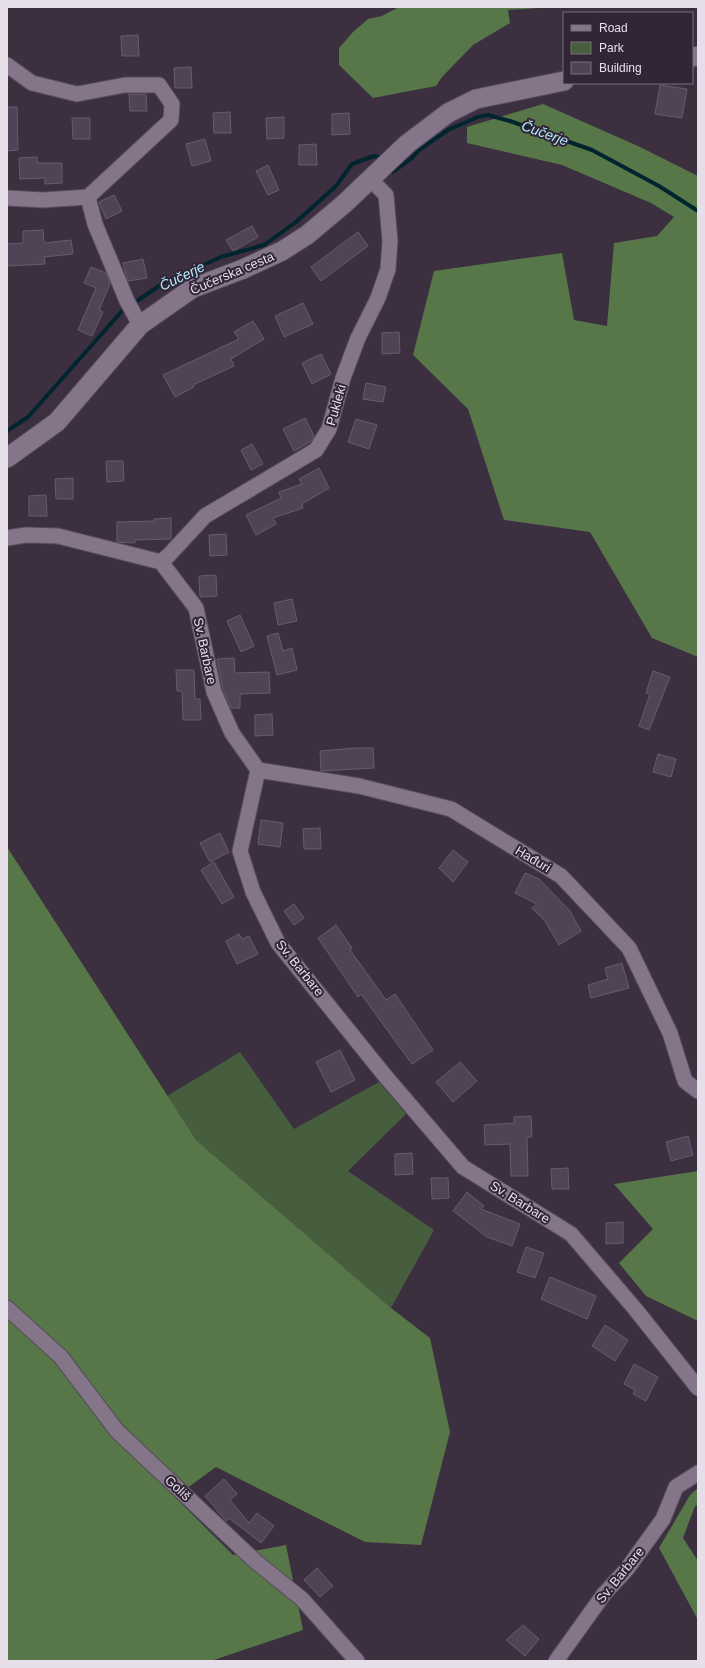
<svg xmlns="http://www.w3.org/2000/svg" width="705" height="1668" viewBox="0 0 705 1668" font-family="Arial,sans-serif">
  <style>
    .green { fill: #475e3e }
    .forest { fill: #577749 }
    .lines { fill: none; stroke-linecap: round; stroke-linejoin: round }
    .stream { stroke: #00252e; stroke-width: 4 }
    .building { fill: #504355; stroke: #695b6e }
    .minor-casing { stroke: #554b5a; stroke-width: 17 }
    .tertiary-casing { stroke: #554b5a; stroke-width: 21 }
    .minor { stroke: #847589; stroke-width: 15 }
    .tertiary { stroke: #847589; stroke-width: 19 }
    .labels { text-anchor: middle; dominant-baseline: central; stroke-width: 4; stroke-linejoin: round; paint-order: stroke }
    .street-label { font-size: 13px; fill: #e6dfea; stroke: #312536 }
    .water-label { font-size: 14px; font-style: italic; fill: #b1edfe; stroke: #312536 }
  </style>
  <rect width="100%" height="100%" fill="#3b2f40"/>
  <path class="green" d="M 240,1052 L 294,1129 L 379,1082 L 406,1114 L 348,1171 L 434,1230 L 391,1308 L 196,1140 L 167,1096 Z"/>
  <path class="forest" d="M 399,7 L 556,7 L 508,10 L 510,23 L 473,45 L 442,77 L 436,86 L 373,98 L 339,65 L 339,48 L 353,32 L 368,19 L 382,16 Z
    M 543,104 L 638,146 L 698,176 L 698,657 L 652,638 L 590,532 L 504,520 L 468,409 L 413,355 L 434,271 L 562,253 L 574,320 L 607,326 L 614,243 L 657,236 L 674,217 L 651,203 L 562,165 L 467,143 L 467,127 Z
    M 7,847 L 196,1140 L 391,1308 L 430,1338 L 450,1432 L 421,1545 L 365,1542 L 216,1467 L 175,1497 L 233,1555 L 286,1545 L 303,1630 L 211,1661 L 7,1661 Z
    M 698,1171 L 698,1321 L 646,1296 L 619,1263 L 653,1229 L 614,1184 Z
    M 698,1488 L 698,1505 L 695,1506 L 683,1538 L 698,1561 L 698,1620 L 659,1548 L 690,1495 Z"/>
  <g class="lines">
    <path class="stream" d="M 393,172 L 412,158 L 419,150 L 448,130 L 478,117 L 488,115 L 510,121 L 592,150 L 659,186 L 698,211
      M 7,431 L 28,417 L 122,311 L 165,282 L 221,257 L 264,245 L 296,222 L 336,186 L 352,164 L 374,156 L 379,157"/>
  </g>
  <path class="building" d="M 138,35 L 139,56 L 122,56 L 121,36 Z
    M 191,67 L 192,88 L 175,88 L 174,68 Z
    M 660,85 L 687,89 L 682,118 L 655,114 Z
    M 129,94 L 146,94 L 147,111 L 130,111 Z
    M 7,107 L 17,107 L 18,150 L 7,151 Z
    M 230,112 L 231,133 L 214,133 L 213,113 Z
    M 349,113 L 350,134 L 332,135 L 332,114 Z
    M 284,117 L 284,138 L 267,139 L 266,118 Z
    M 72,118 L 90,118 L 90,139 L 73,139 Z
    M 205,139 L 211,161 L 192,166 L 186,144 Z
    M 316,144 L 317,165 L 299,165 L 299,145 Z
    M 37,157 L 37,163 L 62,163 L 62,183 L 45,184 L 45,178 L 20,179 L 19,158 Z
    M 268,165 L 279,190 L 268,195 L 256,171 Z
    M 114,195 L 122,211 L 106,219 L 99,202 Z
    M 252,226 L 258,237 L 233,251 L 226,240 Z
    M 43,230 L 44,243 L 71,240 L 73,254 L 44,257 L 45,264 L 7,266 L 7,244 L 23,243 L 23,231 Z
    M 358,232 L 368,246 L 321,281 L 311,267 Z
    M 143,259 L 147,278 L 128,281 L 123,263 Z
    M 91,267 L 106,273 L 110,284 L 99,310 L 103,312 L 92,336 L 78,330 L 96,288 L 84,283 Z
    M 303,303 L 313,324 L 284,337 L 275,316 Z
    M 253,321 L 264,339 L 231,359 L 234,366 L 193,385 L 194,387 L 175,397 L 163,375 L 239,339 L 234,332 Z
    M 399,332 L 400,353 L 382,354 L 382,333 Z
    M 321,354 L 331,374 L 312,384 L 302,363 Z
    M 366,383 L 386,387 L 383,402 L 363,399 Z
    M 305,418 L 314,436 L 310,442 L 294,451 L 283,429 Z
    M 356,419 L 377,425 L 369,449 L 348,442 Z
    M 252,444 L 263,464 L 251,470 L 241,450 Z
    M 106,461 L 123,461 L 124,481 L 107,482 Z
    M 319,468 L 329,488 L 302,504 L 303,508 L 273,518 L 276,524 L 256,535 L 246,515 L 281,498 L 279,492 L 302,484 L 299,479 Z
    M 73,478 L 73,499 L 56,499 L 55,479 Z
    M 46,495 L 47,516 L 29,516 L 29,496 Z
    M 171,518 L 171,539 L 135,540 L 135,543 L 117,542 L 117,522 L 154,521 L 154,519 Z
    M 226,534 L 227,555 L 210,556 L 209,535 Z
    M 216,575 L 217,596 L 200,597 L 199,576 Z
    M 292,599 L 297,621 L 278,625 L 274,603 Z
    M 240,615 L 254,646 L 241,652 L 227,621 Z
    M 278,633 L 283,651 L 292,648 L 297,670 L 277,675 L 267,636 Z
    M 234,658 L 235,673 L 269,672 L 270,693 L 240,694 L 240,708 L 231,708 L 223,689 L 217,659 Z
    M 176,670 L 194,670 L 195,699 L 200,699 L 201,720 L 183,720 L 182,691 L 177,691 Z
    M 653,671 L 670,677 L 649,730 L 639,726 L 650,694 L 646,693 Z
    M 272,714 L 273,735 L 255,736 L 255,715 Z
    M 356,748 L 373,748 L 374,768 L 321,771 L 320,751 Z
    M 658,754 L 676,759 L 671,777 L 653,772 Z
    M 261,820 L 283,823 L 280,847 L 258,844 Z
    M 320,828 L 321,849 L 304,849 L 303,829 Z
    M 220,833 L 229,852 L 210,862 L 200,843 Z
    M 453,850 L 468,862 L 453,882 L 439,868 Z
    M 214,862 L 234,897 L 222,904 L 201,870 Z
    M 525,873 L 539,879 L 570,911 L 581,931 L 559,945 L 545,921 L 532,908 L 537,904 L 515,893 Z
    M 294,904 L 304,918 L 294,925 L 284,911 Z
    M 336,925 L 352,948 L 350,950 L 386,1000 L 395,994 L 433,1050 L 412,1064 L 361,994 L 358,997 L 318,938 Z
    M 239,934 L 242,939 L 249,936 L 258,954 L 237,964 L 226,941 Z
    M 622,963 L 629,988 L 591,998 L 588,985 L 608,979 L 605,968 Z
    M 340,1050 L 355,1080 L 331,1092 L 316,1062 Z
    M 460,1062 L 477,1081 L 453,1102 L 436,1082 Z
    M 531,1116 L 532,1137 L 527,1137 L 528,1176 L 511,1176 L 510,1144 L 485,1145 L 484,1125 L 514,1123 L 514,1117 Z
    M 688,1136 L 693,1155 L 671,1161 L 666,1142 Z
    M 412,1153 L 413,1174 L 395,1175 L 395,1154 Z
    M 568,1168 L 569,1189 L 552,1189 L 551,1169 Z
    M 431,1178 L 448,1178 L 449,1198 L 432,1199 Z
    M 467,1192 L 484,1206 L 481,1209 L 520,1224 L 512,1246 L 487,1237 L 453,1211 Z
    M 623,1222 L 623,1243 L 606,1244 L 606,1223 Z
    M 526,1247 L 544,1253 L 535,1278 L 517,1272 Z
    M 550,1277 L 596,1296 L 587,1319 L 541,1299 Z
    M 605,1325 L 628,1340 L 615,1361 L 592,1346 Z
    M 634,1364 L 658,1377 L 646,1401 L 633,1394 L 635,1390 L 624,1384 Z
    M 224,1479 L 237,1494 L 230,1500 L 249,1523 L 257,1513 L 274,1526 L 261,1543 L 229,1518 L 226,1521 L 205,1496 Z
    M 317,1568 L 333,1586 L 320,1597 L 304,1580 Z
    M 523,1625 L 539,1639 L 525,1656 L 506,1640 Z"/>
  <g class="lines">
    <g class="minor-casing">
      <path id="minor" d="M 7,65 L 32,83 L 77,94 L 125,85 L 159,85 L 172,104 L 171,120 L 88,197 L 95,224 L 127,301 L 140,325
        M 7,198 L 43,200 L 88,197
        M 7,538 L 26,535 L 58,536 L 161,562 L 196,608 L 214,692 L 232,733 L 258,770 L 240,851 L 253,892 L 278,943 L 386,1077 L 463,1167 L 571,1234 L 636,1310 L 698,1388
        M 161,562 L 169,555 L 205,516 L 316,450 L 329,429 L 343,378 L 358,338 L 378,298 L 388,269 L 390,241 L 386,195 L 370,179
        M 258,770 L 359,786 L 451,809 L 561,876 L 629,948 L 670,1033 L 685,1081 L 698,1091
        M 7,1308 L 61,1357 L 117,1431 L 255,1561 L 302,1599 L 357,1661
        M 556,1661 L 604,1594 L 627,1569 L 663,1519 L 676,1487 L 698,1473"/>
    </g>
    <g class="tertiary-casing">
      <path id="tertiary" d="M 692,57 L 698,56
        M 7,458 L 57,422 L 140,325 L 193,288 L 243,269 L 282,251 L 307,235 L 344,204 L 407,144 L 448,113 L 476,99 L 564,81"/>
    </g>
    <use href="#minor" class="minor"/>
    <use href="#tertiary" class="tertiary"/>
  </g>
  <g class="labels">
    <g class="street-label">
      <text transform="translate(232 273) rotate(-23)">Čučerska cesta</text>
      <text transform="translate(336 405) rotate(-74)">Pukleki</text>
      <text transform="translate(205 651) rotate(78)">Sv. Barbare</text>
      <text transform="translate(533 859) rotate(31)">Hađuri</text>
      <text transform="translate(300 968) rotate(51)">Sv. Barbare</text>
      <text transform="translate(520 1202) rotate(32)">Sv. Barbare</text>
      <text transform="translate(178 1488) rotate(43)">Goliš</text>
      <text transform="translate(620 1575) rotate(-51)">Sv. Barbare</text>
    </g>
    <g class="water-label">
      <text transform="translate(545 133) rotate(20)">Čučerje</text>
      <text transform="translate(182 276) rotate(-26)">Čučerje</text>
    </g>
  </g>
  <rect width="705" height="1668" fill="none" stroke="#e6dfea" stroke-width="16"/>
  <rect x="563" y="12" width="130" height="72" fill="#312536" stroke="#796f7e"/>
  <rect x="571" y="25" width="20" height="6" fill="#847589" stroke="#796f7e"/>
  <text x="599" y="32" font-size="12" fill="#e6dfea">Road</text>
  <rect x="571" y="42" width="20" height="12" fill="#475e3e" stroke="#796f7e"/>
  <text x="599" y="52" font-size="12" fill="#e6dfea">Park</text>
  <rect x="571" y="62" width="20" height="12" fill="#504355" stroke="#796f7e"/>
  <text x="599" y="72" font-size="12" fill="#e6dfea">Building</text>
</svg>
